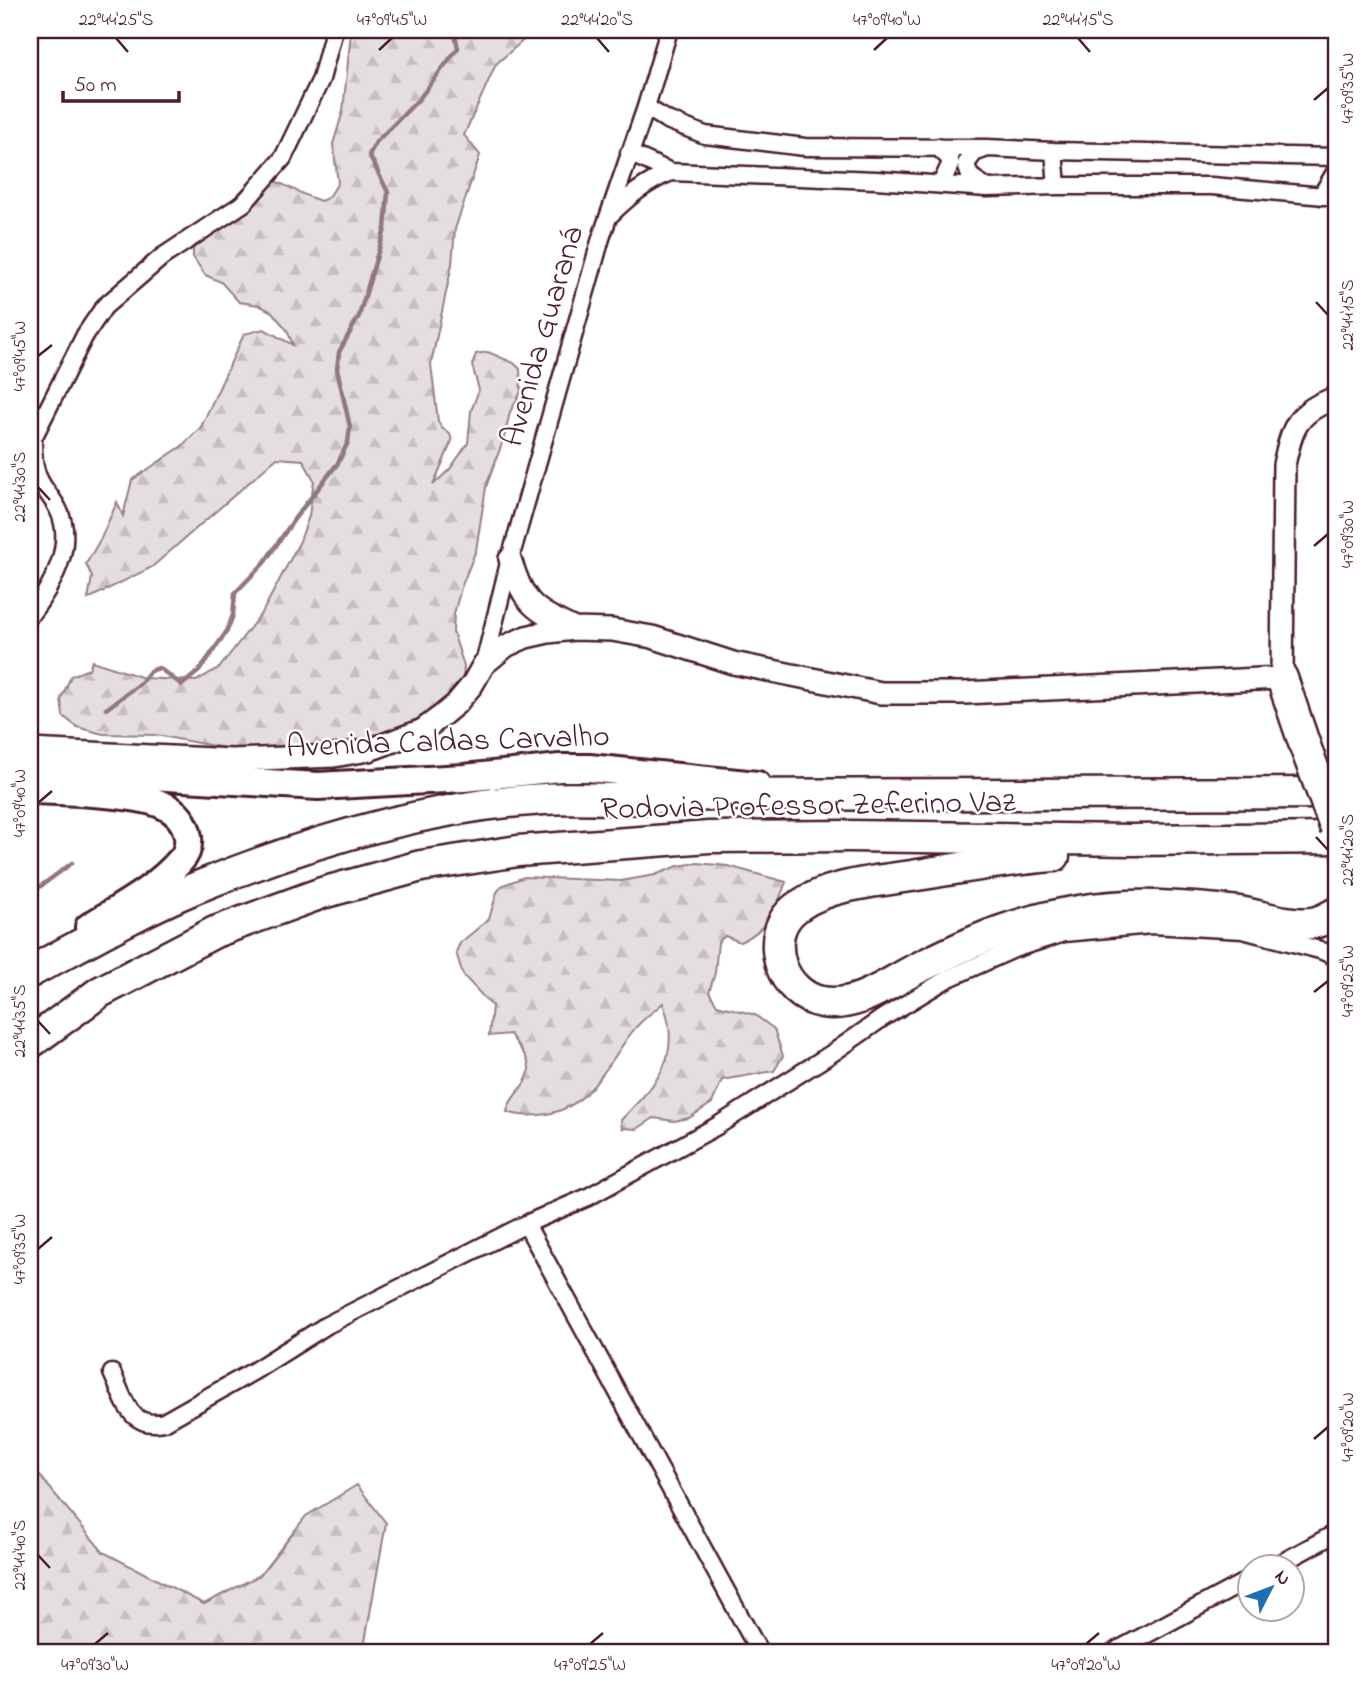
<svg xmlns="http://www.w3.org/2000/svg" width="1366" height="1683" viewBox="0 0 1366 1683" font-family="'Indie Flower',sans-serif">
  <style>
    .forest { fill: url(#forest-firs); stroke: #987e86; stroke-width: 2 }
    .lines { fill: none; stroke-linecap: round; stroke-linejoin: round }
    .stream { stroke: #91787e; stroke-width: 4.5 }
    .minor-casing { stroke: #4a1f2b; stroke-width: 21 }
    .tertiary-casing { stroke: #4a1f2b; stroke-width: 26 }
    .primary-casing { stroke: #4a1f2b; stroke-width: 32 }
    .motorway-casing { stroke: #4a1f2b; stroke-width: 35 }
    .minor { stroke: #fff; stroke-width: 16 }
    .tertiary { stroke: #fff; stroke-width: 21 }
    .primary { stroke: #fff; stroke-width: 26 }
    .motorway { stroke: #fff; stroke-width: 30 }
    .motorway-bridge-casing { stroke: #4a1f2b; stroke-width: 35; stroke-linecap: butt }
    .motorway-bridge { stroke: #fff; stroke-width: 30 }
    .ticks { fill: none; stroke: #4a1f2b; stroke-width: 2.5 }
    .labels { text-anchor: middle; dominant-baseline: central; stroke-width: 5; stroke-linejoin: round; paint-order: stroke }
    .street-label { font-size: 32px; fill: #4a1f2b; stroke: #fff }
    .neatline { fill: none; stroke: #4a1f2b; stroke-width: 2.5 }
    .ticks-label { font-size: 18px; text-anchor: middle; fill: #4a1f2b }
  </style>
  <defs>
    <pattern id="forest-firs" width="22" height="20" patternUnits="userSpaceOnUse" patternTransform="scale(1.75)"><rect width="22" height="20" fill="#e5dee0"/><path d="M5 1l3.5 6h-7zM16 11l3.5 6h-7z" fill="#c6bec0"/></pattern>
  </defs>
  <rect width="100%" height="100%" fill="#fff"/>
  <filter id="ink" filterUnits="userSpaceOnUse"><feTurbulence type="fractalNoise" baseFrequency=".0143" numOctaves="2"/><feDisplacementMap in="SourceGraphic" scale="14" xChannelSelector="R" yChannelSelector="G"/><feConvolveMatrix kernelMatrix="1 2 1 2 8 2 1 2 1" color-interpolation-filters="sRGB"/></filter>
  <g filter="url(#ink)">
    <path class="forest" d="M 354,30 L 535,30 L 496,64 L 464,135 L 480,155 L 455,229 L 452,264 L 431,364 L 438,421 L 442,428 L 450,434 L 452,441 L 433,485 L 450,469 L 468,443 L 471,411 L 479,390 L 472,365 L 476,354 L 488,352 L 514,363 L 520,369 L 521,392 L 510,412 L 504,438 L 486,487 L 476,550 L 461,588 L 454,614 L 453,632 L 464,666 L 463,682 L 443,703 L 384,739 L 261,755 L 156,735 L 103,734 L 77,727 L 63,716 L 61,699 L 71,676 L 89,669 L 92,661 L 144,678 L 196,681 L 220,667 L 263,611 L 300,541 L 309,516 L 314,480 L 303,460 L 277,458 L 152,567 L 88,599 L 92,577 L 86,564 L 101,538 L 117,502 L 123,516 L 132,480 L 182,446 L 201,427 L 244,334 L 264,329 L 293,345 L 287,330 L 272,312 L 259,305 L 239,302 L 221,282 L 205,275 L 193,257 L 193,240 L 256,176 C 278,178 299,195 321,201 L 329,197 L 338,183 L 333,144 L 343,111 L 351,32 Z
      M 697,863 L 728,866 L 786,882 C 776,909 768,930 740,942 L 725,936 L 718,942 L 715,973 L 709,992 L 717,1005 L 755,1015 L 774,1029 L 783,1056 L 774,1071 L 722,1080 L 712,1103 L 689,1118 L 674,1121 L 654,1118 L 637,1129 L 622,1128 L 621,1120 C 657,1083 683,1057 663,1003 C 653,1012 640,1021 632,1032 C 605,1067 589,1111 539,1115 C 527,1116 518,1116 507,1112 C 509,1094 535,1082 528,1062 C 525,1053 515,1042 510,1034 L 489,1036 L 492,1006 L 463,975 L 456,952 L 460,943 L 489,919 L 497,892 L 503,885 L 524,877 L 621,881 L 655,875 L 678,866 Z
      M 30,1464 L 103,1552 L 204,1604 L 260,1575 L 306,1516 L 357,1485 L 386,1523 L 363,1653 L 30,1653 Z"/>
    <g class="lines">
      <path class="stream" d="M 106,709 L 140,684 L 150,671 L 159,668 L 182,685 L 199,671 L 227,631 L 233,615 L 235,593 L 264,563 L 295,518 L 338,463 L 348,442 L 350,427 L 337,369 L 339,352 L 359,316 L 385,229 L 388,192 L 369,155 L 376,142 L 419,99 L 458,48 L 454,30
        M 30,894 L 72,863"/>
      <g class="minor-casing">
        <path id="minor" d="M 646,107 L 667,120 L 705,135 L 805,147 L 987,148 L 1054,151 L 1336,157
          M 938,147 L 950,159 L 950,165 L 941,184
          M 985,149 L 974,153 L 966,164 L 970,176 L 986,187
          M 1054,151 L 1057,186
          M 629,153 L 671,172 L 876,180 L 987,188 L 1057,186 L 1212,186 L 1336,197
          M 1321,196 L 1336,171
          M 609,216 C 628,197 645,183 671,172
          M 30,615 C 52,587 76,544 58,509 C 53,499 45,491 40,481 C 33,469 33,452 33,438 L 85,335 L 104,307 L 162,257 L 244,203 L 283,158 L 321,79 L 334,30
          M 484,664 L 510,559 L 601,238 L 646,107 L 669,30
          M 526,1224 L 760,1653
          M 112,1373 C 125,1400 129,1429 164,1422 L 254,1371 L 327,1325 L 526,1224 L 588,1197 L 717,1126 L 834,1052 L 884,1017 L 947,979 L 1014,949 L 1064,933 L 1152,925 L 1243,930 L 1320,950 L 1336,957
          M 1272,1568 L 1336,1533
          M 1112,1653 L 1250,1579"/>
      </g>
      <g class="tertiary-casing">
        <path id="tertiary" d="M 510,559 C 525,605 531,608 574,629
          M 30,750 L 232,760 L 334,756 L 369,750 L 423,730 L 439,718 L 456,704 L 472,685 L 484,664 L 506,646 L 526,637 L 548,632 L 574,629 L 612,630 L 652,637 L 733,663 L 881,693 L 964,693 L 1282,678 L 1284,465 C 1292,427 1297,411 1336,398"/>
      </g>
      <g class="primary-casing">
        <path id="primary" d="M 30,769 L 318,786 L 464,778 L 560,768 L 589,768 L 757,785
          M 30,790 C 61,791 137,793 163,805 C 176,811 186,822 188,837 C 189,846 187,854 180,861 C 156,889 119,908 89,927"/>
      </g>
      <g class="motorway-casing">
        <path id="motorway" d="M 1282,678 L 1305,746
          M 1054,856 C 1008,859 963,868 917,875 C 881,881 830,884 800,905 C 778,919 774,942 781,965 C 787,983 803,999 822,1002 C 857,1009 891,981 920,967 C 946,954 971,942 998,932 C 1048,914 1105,904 1159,906 C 1186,907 1212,909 1239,912 C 1262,916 1288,926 1312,923 C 1321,922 1329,917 1336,913
          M 30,972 C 84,943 138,912 195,888 C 305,843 424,806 544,799 C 568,797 593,799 618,799 C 650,798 682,796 713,795 L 1336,793
          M 30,1043 L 100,992 L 215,932 L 322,893 L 421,866 L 518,851 L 709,837 L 848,836 L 1131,840 L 1336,838"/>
      </g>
      <use href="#minor" class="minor"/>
      <use href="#tertiary" class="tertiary"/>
      <use href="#primary" class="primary"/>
      <use href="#motorway" class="motorway"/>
      <g class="motorway-bridge-casing">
        <path id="motorway-bridge" d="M 1305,746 L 1336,829"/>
      </g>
      <use href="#motorway-bridge" class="motorway-bridge"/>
    </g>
  </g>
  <path class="ticks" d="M 116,38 L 128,52M 597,38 L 609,52M 1078,38 L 1090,52M 379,50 L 392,38M 874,50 L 887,38M 1314,100 L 1328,88M 1316,302 L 1328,315M 38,356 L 52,345M 38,487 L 50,500M 1314,546 L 1328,534M 38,803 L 52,791M 1316,837 L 1328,850M 1314,992 L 1328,981M 38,1021 L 50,1034M 38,1249 L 52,1237M 1314,1439 L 1328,1427M 38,1555 L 50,1568M 95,1644 L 108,1633M 590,1644 L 603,1633M 1086,1644 L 1099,1633"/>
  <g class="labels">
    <g class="street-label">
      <text transform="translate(544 337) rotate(-74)">Avenida Guaraná</text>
      <text transform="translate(448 743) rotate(-2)">Avenida Caldas Carvalho</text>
      <text transform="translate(808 807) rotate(-1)">Rodovia Professor Zeferino Vaz</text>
    </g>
  </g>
  <rect width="1366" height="1683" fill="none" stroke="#fff" stroke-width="77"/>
  <g transform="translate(1271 1588) rotate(48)"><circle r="33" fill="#ffffff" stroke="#b7a5aa" stroke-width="2"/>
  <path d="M0-5L12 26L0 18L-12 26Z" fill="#1f6fb2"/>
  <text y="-10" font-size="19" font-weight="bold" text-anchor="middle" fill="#4a1f2b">N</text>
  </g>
  <path d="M63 91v10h116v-10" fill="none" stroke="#4a1f2b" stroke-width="3.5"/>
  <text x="74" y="91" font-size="21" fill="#4a1f2b" stroke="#ffffff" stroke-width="5" paint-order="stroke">50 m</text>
  <rect x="38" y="38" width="1290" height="1606" class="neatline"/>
  <g class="ticks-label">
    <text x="116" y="25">22°44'25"S</text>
    <text x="392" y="25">47°09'45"W</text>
    <text x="597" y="25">22°44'20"S</text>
    <text x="887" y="25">47°09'40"W</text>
    <text x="1078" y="25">22°44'15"S</text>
    <text transform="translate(1347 88) rotate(-90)" y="6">47°09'35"W</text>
    <text transform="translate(1347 315) rotate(-90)" y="6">22°44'15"S</text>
    <text transform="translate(19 356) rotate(-90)" y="6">47°09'45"W</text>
    <text transform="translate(19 487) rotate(-90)" y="6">22°44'30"S</text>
    <text transform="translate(1347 534) rotate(-90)" y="6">47°09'30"W</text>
    <text transform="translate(19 803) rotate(-90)" y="6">47°09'40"W</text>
    <text transform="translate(1347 850) rotate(-90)" y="6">22°44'20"S</text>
    <text transform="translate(1347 981) rotate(-90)" y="6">47°09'25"W</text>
    <text transform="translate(19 1021) rotate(-90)" y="6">22°44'35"S</text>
    <text transform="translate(19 1249) rotate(-90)" y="6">47°09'35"W</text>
    <text transform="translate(1347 1427) rotate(-90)" y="6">47°09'20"W</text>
    <text transform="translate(19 1555) rotate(-90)" y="6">22°44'40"S</text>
    <text x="95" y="1670">47°09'30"W</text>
    <text x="590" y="1670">47°09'25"W</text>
    <text x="1086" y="1670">47°09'20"W</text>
  </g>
</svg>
